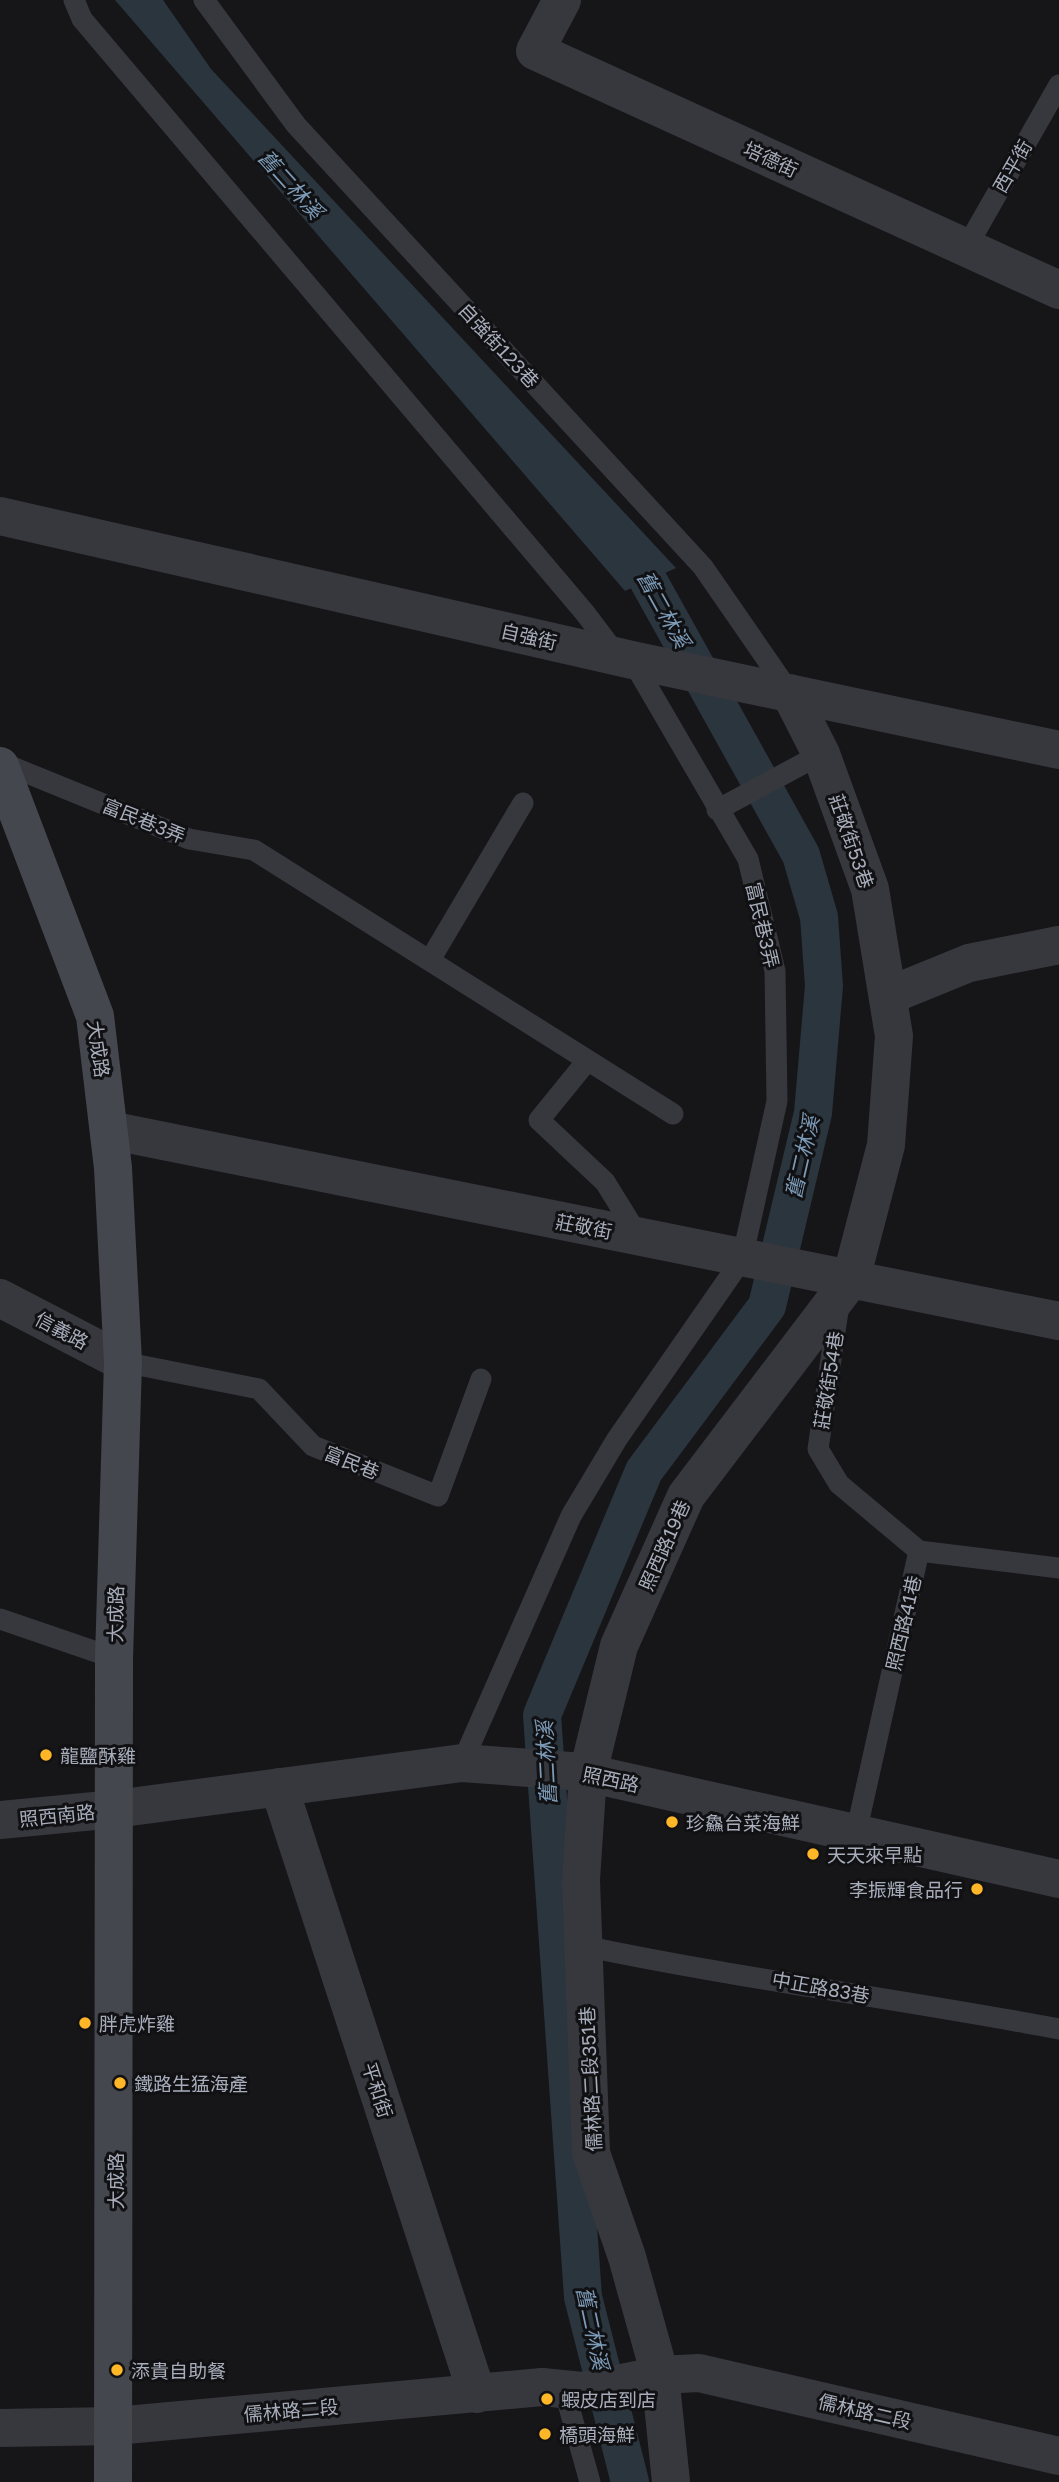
<svg xmlns="http://www.w3.org/2000/svg" width="1059" height="2482" viewBox="0 0 1059 2482" font-family="'Golos Text','Noto Sans TC',sans-serif">
  <style>
    .water { fill: #2b353e }
    .lines { fill: none; stroke-linecap: round; stroke-linejoin: round }
    .canal { stroke: #2b353e; stroke-width: 38 }
    .service { stroke: #37383e; stroke-width: 21 }
    .minor { stroke: #37383e; stroke-width: 38 }
    .tertiary { stroke: #37383e; stroke-width: 38 }
    .secondary { stroke: #45474e; stroke-width: 38 }
    .poi-dot { fill: #ffb728; stroke: #111114; stroke-width: 2.5 }
    .labels { text-anchor: middle; dominant-baseline: central; stroke-width: 6; stroke-linejoin: round; paint-order: stroke }
    .street-label { font-size: 19px; fill: #a7adba; stroke: #111114 }
    .poi-label { font-size: 19px; fill: #a7adba; stroke: #111114; text-anchor: start }
    .water-label { font-size: 21px; font-style: italic; fill: #7c9bb7; stroke: #111114 }
  </style>
  <rect width="100%" height="100%" fill="#161619"/>
  <path class="water" d="M 115,0 L 163,0 L 211,69 L 676,568 L 625,591 Z"/>
  <g class="lines">
    <path class="canal" d="M 617,540 L 639,564 L 801,855 L 819,917 L 824,986 L 813,1113 L 767,1306 L 644,1471 L 542,1715 L 583,2297 L 630,2482"/>
    <path class="service" d="M 74,0 L 82,19 L 585,613 L 616,654
      M 204,0 L 296,125 L 703,567 L 790,693
      M 966,248 L 1059,85
      M 0,762 L 189,839 L 254,850 L 673,1114
      M 717,810 L 821,754
      M 430,960 L 523,803
      M 587,1061 L 539,1120 L 605,1182 L 639,1237
      M 839,1304 L 818,1449 L 839,1484 L 919,1551
      M 123,1362 L 259,1389 L 313,1446 L 438,1496 L 481,1379
      M 0,1619 L 114,1658
      M 462,1763 L 571,1516 L 617,1439 L 742,1259 L 777,1101 L 775,971 L 748,859 L 632,660
      M 856,1833 L 919,1551 L 1059,1568
      M 584,1946 C 741,1979 901,1999 1059,2029
      M 564,2389 L 590,2482"/>
    <path class="minor" d="M 562,0 L 535,51 L 1059,290
      M 0,516 L 632,660 L 1059,750
      M 888,996 L 969,963 L 1059,945
      M 109,1130 L 1059,1321
      M 279,1787 L 477,2394
      M 0,1820 L 115,1809 L 462,1763 L 583,1772 L 1059,1879
      M 115,2426 L 542,2387 L 582,2391 L 660,2375 L 699,2373 L 1059,2456
      M 671,2482 L 660,2375 L 627,2257 L 591,2153 L 581,1880 L 588,1773 L 619,1646 L 686,1496 L 851,1279 L 886,1145 L 894,1036 L 870,889 L 821,754 L 790,693"/>
    <path class="tertiary" d="M 0,1298 L 123,1362
      M 0,2428 L 115,2426"/>
    <path class="secondary" d="M 0,766 L 95,1016 L 113,1168 L 123,1362 L 114,1658 L 113,2482"/>
  </g>
  <g class="poi-dot">
    <circle cx="46" cy="1755" r="7"/>
    <circle cx="672" cy="1822" r="7"/>
    <circle cx="813" cy="1854" r="7"/>
    <circle cx="977" cy="1889" r="7"/>
    <circle cx="85" cy="2023" r="7"/>
    <circle cx="120" cy="2083" r="7"/>
    <circle cx="117" cy="2370" r="7"/>
    <circle cx="547" cy="2399" r="7"/>
    <circle cx="545" cy="2434" r="7"/>
  </g>
  <g class="labels">
    <g class="street-label">
      <text transform="translate(771 159) rotate(25)">培德街</text>
      <text transform="translate(1012 166) rotate(-60)">西平街</text>
      <text transform="translate(499 345) rotate(47)">自強街123巷</text>
      <text transform="translate(529 636) rotate(13)">自強街</text>
      <text transform="translate(144 820) rotate(22)">富民巷3弄</text>
      <text transform="translate(852 841) rotate(71)">莊敬街53巷</text>
      <text transform="translate(763 925) rotate(77)">富民巷3弄</text>
      <text transform="translate(99 1049) rotate(82)">大成路</text>
      <text transform="translate(584 1226) rotate(11)">莊敬街</text>
      <text transform="translate(62 1330) rotate(28)">信義路</text>
      <text transform="translate(828 1380) rotate(-81)">莊敬街54巷</text>
      <text transform="translate(352 1462) rotate(22)">富民巷</text>
      <text transform="translate(664 1545) rotate(-66)">照西路19巷</text>
      <text transform="translate(115 1614) rotate(-89)">大成路</text>
      <text transform="translate(903 1623) rotate(-77)">照西路41巷</text>
      <text transform="translate(611 1779) rotate(12)">照西路</text>
      <text transform="translate(57 1815) rotate(-6)">照西南路</text>
      <text transform="translate(821 1987) rotate(10)">中正路83巷</text>
      <text transform="translate(590 2079) rotate(-93)">儒林路二段351巷</text>
      <text transform="translate(378 2090) rotate(72)">平和街</text>
      <text transform="translate(115 2181) rotate(-90)">大成路</text>
      <text transform="translate(291 2410) rotate(-5)">儒林路二段</text>
      <text transform="translate(865 2411) rotate(13)">儒林路二段</text>
    </g>
    <g class="poi-label">
      <text x="60" y="1755">龍鹽酥雞</text>
      <text x="686" y="1822">珍鱻台菜海鮮</text>
      <text x="827" y="1854">天天來早點</text>
      <text x="963" y="1889" text-anchor="end">李振輝食品行</text>
      <text x="99" y="2023">胖虎炸雞</text>
      <text x="134" y="2083">鐵路生猛海產</text>
      <text x="131" y="2370">添貴自助餐</text>
      <text x="561" y="2399">蝦皮店到店</text>
      <text x="559" y="2434">橋頭海鮮</text>
    </g>
    <g class="water-label">
      <text transform="translate(291 184) rotate(48)">舊二林溪</text>
      <text transform="translate(664 609) rotate(61)">舊二林溪</text>
      <text transform="translate(802 1157) rotate(-77)">舊二林溪</text>
      <text transform="translate(546 1763) rotate(-93)">舊二林溪</text>
      <text transform="translate(593 2328) rotate(78)">舊二林溪</text>
    </g>
  </g>
</svg>
